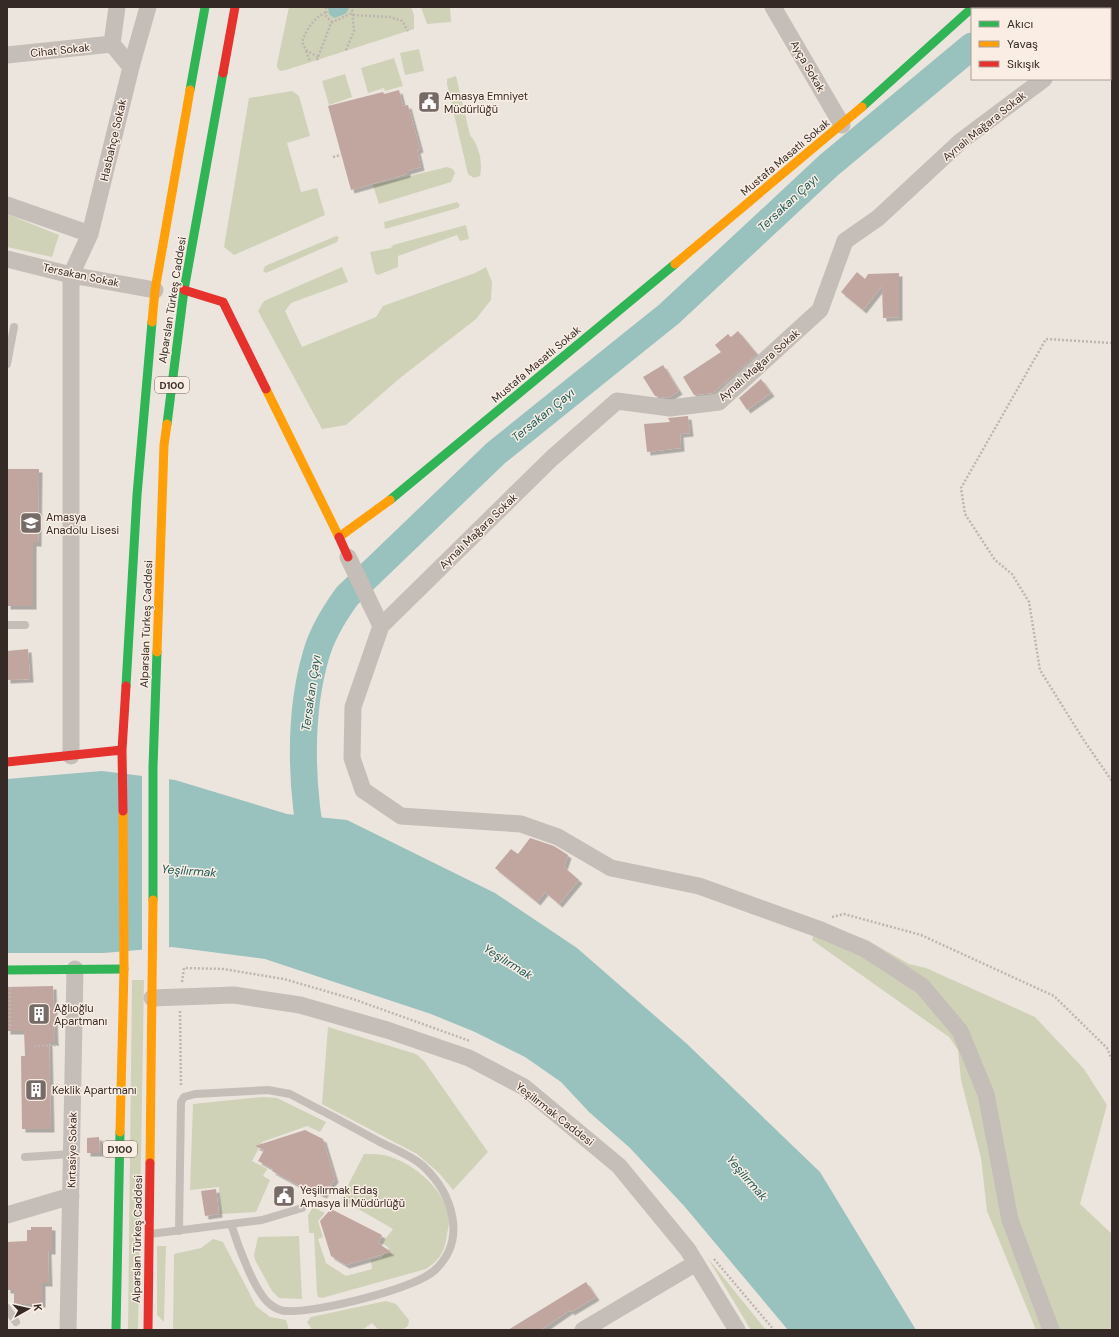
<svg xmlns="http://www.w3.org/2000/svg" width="1119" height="1337" viewBox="0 0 1119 1337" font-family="'DM Sans',sans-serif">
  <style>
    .green { fill: #cfd2b7 }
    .water { fill: #99c1bd }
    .pier { fill: #ece5de }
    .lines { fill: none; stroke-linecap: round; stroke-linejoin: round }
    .river { stroke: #99c1bd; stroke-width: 27 }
    .building { fill: #c1a69f; filter: url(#shadow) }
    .path { stroke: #beb5b0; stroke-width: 2.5; stroke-dasharray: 2 2; stroke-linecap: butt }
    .lane { stroke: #c5bdb7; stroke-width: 8 }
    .street { stroke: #c5bdb7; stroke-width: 17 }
    .fast { stroke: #30b455; stroke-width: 9 }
    .slow { stroke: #ff9f0a; stroke-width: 9 }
    .jam { stroke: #e5322d; stroke-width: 9 }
    .labels { text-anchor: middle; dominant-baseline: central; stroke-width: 3; stroke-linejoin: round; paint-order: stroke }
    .shield { fill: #faeee4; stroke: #71655f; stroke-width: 1 }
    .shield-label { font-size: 10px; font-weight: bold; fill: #362a26 }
    .street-label { font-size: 11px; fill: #362a26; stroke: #faeee4 }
    .poi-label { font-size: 11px; fill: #362a26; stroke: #faeee4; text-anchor: start }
    .water-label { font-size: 12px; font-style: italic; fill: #195958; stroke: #faeee4 }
  </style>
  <defs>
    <filter id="shadow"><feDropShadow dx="3.5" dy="3.5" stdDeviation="0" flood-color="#0004"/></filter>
  </defs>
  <rect width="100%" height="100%" fill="#ece5de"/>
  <path class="green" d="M 289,7 L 411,7 L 414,15 L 414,29 L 286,70 L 280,71 L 277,67 L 277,64 Z
    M 421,7 L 450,7 L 451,22 L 427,24 Z
    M 419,49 L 424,71 L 405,75 L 400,53 Z
    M 394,58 L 403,86 L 385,91 L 384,88 L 368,93 L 361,68 Z
    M 345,74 L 352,97 L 329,105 L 322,81 Z
    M 456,76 L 470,135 C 479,145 483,163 480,176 L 474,178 L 468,174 L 447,84 L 447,79 Z
    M 292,91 L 299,96 L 310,136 L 287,143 L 301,192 L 317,188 L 325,215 L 234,255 L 224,247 L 249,98 Z
    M 447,167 L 453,169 L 455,173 L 451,182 L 379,204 L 373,185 Z
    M 457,202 L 460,205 L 458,208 L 385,229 L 384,222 Z
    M 7,214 L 59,235 L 52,257 L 7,247 Z
    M 466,225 L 469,239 L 460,241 L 457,235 L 398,256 L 398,267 L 378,275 L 375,273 L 370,252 L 391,248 L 393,245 Z
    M 336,236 L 339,237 L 337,242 L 266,273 L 263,271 L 265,266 Z
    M 342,267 L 348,282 L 291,303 L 285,311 L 302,347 L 376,317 L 383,306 L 475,273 L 486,267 L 492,282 L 491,300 L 476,319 L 400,378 L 346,425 L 322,429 L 258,311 L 264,301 Z
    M 817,921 L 867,940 L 909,964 L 926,968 L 1035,1017 L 1084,1069 L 1107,1105 L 1080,1204 L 1112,1234 L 1112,1330 L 1036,1330 L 987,1211 L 981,1158 L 961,1080 L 958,1050 L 949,1037 L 812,940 Z
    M 132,980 L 144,980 L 138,1330 L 128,1330 Z
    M 328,1027 L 416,1054 L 424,1061 L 488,1152 L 453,1190 L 439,1173 L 417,1154 L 322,1104 Z
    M 262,1097 L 277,1098 L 326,1122 L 320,1132 L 307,1126 L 262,1142 L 252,1161 L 267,1169 L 263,1176 L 270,1180 L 256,1212 L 221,1214 L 219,1187 L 190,1190 L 193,1104 Z
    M 364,1154 C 372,1154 380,1154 388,1156 C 414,1164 443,1188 449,1216 C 450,1222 448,1229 447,1234 C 445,1251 440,1260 426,1269 L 322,1298 L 318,1297 L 317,1293 L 314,1233 L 309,1233 L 308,1215 L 313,1207 L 325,1213 L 318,1221 L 323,1237 L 318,1239 L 326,1263 L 346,1276 L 372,1269 L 371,1260 L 381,1258 L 389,1248 L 382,1243 L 393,1229 L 341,1199 Z
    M 299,1236 L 302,1299 L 279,1298 L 272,1291 L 255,1260 L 254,1255 L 258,1237 Z
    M 213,1239 L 223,1242 L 256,1306 L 270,1317 L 286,1320 L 289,1330 L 173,1330 L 174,1254 L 201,1248 Z
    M 157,1246 L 166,1246 L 164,1322 L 157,1315 Z
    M 707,1257 L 766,1330 L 751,1330 Z
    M 386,1301 L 396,1304 L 409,1320 L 408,1326 L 402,1330 L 379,1330 L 372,1323 L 362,1330 L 312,1330 L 307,1322 L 311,1317 Z"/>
  <path class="water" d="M 328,7 L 348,7 L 349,9 L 345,14 L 334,18 L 329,14 Z
    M 102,771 L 175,780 L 287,814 L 347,820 L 495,893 L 577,948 L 686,1043 L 820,1172 L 916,1330 L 788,1330 L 685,1207 L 630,1148 L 589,1112 L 561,1082 L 525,1057 L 475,1032 L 431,1014 L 265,959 L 172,947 L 104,953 L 7,953 L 7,779 Z"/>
  <path class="pier" d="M 142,774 L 169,778 L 169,949 L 142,952 Z"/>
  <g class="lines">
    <path class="river" d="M 1018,9 L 1021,7
      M 314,853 C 301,791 298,716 316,655 C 322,633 334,614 347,596 L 496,453 L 669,314 L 829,165 L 972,46"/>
  </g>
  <path class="building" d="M 399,90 L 403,106 L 408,105 L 420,149 L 417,150 L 421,167 L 407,171 L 407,174 L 351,190 L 328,106 L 383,92 L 384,94 Z
    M 857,272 L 865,279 L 868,274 L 899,273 L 899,317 L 883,318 L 882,286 L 863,310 L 841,292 Z
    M 738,331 L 757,354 L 713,393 L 694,395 L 683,377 L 721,352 L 715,345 L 728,334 L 731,337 Z
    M 663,365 L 679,391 L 668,398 L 655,396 L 643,377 Z
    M 761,379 L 771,393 L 747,410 L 739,398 Z
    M 688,416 L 690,433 L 680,434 L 681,448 L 647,452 L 644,424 L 670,422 L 668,418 Z
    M 7,469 L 39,469 L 38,543 L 33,543 L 33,606 L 7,606 Z
    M 28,649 L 30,679 L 7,680 L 7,651 Z
    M 530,838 L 554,846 L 568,855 L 564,867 L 579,880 L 559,904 L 545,892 L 537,902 L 495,868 L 511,849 L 518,854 Z
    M 53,986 L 55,1042 L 49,1042 L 51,1129 L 22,1129 L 21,1056 L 25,1056 L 24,1031 L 7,1031 L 7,987 Z
    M 305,1130 L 323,1139 L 335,1179 L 323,1195 L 308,1187 L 307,1190 L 272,1171 L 273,1169 L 258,1161 L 264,1150 L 255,1146 Z
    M 99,1137 L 100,1153 L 87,1153 L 87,1138 Z
    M 216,1189 L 219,1214 L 205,1216 L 201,1191 Z
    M 331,1209 L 382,1235 L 378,1243 L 391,1252 L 346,1265 L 331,1256 L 320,1221 Z
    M 31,1227 L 52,1227 L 52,1251 L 48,1251 L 49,1283 L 42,1283 L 42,1304 L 14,1304 L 14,1290 L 7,1290 L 7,1242 L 27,1241 L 27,1230 L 31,1230 Z
    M 586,1282 L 596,1297 L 571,1312 L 570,1310 L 541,1330 L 508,1330 Z"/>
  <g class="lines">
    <path class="path" d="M 326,7 L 326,16 L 332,22
      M 353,15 L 390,17 L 402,21 L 408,31
      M 346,50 L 354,31 L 352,7
      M 306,51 L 310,62
      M 318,57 L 306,50 L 302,42 C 307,28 313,19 326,12
      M 317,60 L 331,23 L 352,13
      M 333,157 L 341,155
      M 1112,343 L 1046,339 L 961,488 L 965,514 L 995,560 L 1012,574 L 1029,602 L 1040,670 L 1083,739 L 1112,781
      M 832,917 L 844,914 L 921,935 L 1054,996 L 1107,1048 L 1112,1060
      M 182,982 L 184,968 L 223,969 L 284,979 L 353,999 L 470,1041
      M 10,988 L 10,1029
      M 180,1011 L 181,1086
      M 34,1046 L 59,1045
      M 714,1259 L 774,1330"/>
    <path class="lane" d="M 7,364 L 14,327
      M 7,625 L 25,625
      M 25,1157 L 72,1154
      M 179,1231 L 181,1102 L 184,1097 L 195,1094 L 268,1090 L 290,1094 C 319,1109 349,1125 378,1141 C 393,1149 411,1155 423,1166 C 452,1193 468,1239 435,1270 C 414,1289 316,1313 287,1311 C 282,1311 275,1308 271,1305 C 255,1294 237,1243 231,1224
      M 150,1234 L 262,1220 L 302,1208
      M 7,1308 L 16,1322"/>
    <path class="street" d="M 773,7 L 842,125
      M 1110,34 L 1112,34
      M 7,55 L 112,44
      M 131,67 L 148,7
      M 7,205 L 90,234
      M 7,259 L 71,275 L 155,290
      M 348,557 L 381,626 L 353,707 L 352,758 L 363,790 L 401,816 L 521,824 L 558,837 L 611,868 L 699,886 L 821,930 L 865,949 L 922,986 L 960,1031 L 986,1094 L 1010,1220 L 1051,1330
      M 381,626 L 551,459 L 617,401 L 670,408 L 719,402 L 820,310 L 845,241 L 878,218 L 961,141 L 1044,79
      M 71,756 L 71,275 L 90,234 L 131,67 L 112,44 L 117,7
      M 152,998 L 234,995 L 300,1005 L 387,1030 L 469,1058 L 524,1087 L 619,1166 L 688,1250 L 737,1330
      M 7,1215 L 71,1196
      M 68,1330 L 75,969
      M 583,1330 L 696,1263"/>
    <path class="fast" d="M 190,90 L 205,7
      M 862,107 L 973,7
      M 167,424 L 184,290 L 223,73
      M 390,500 L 675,264
      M 126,686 L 137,495 L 152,322
      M 153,900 L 153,767 L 157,652
      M 7,970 L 124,969
      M 116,1330 L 120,1132"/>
    <path class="slow" d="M 675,264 L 862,107
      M 152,322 L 155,290 L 190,90
      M 266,389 L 339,537 L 390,500
      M 157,652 L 164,445 L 167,424
      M 120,1132 L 124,969 L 123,811
      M 150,1163 L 153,900"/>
    <path class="jam" d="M 223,73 L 235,7
      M 184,290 L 223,302 L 266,389
      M 339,537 L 348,557
      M 7,762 L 122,750
      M 123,811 L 122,750 L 126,686
      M 148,1330 L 150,1163"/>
  </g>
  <defs>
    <g id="civic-square" transform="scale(1.15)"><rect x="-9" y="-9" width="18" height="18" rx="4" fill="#766b66" stroke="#faeee4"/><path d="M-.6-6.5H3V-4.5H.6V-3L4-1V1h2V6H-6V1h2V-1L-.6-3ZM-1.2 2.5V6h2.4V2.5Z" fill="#fff"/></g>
    <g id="school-square" transform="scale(1.15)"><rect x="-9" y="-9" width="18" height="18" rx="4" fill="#766b66" stroke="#faeee4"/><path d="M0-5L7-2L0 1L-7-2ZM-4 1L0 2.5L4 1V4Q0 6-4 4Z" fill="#fff"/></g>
    <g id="building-square" transform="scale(1.15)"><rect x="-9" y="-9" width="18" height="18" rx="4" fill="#766b66" stroke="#faeee4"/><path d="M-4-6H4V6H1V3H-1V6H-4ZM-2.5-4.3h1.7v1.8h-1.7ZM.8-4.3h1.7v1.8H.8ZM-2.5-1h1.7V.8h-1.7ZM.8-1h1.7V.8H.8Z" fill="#fff"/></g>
  </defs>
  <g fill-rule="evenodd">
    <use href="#civic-square" x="429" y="102"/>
    <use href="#school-square" x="31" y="523"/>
    <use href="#building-square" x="39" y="1014"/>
    <use href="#building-square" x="36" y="1090"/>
    <use href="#civic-square" x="284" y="1196"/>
  </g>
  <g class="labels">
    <g class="shield">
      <rect x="155" y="377" width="34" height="16" rx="3"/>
      <rect x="103" y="1141" width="34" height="16" rx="3"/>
    </g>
    <g class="shield-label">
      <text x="172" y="385">D100</text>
      <text x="120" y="1149">D100</text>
    </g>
    <g class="street-label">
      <text transform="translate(60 50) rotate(-6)">Cihat Sokak</text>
      <text transform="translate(808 66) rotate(60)">Ayça Sokak</text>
      <text transform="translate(984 126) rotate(-39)">Aynalı Mağara Sokak</text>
      <text transform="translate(113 140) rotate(-77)">Hasbahçe Sokak</text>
      <text transform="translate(785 157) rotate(-40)">Mustafa Masatlı Sokak</text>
      <text transform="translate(81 275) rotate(12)">Tersakan Sokak</text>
      <text transform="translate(172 300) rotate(-81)">Alparslan Türkeş Caddesi</text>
      <text transform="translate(536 364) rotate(-40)">Mustafa Masatlı Sokak</text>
      <text transform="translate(759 365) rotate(-41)">Aynalı Mağara Sokak</text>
      <text transform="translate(478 531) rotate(-44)">Aynalı Mağara Sokak</text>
      <text transform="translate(146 624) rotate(-88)">Alparslan Türkeş Caddesi</text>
      <text transform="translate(555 1114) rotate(38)">Yeşilırmak Caddesi</text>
      <text transform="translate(72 1150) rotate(-89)">Kırtasiye Sokak</text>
      <text transform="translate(137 1239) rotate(-89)">Alparslan Türkeş Caddesi</text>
    </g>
    <g class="poi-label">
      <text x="444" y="96">Amasya Emniyet<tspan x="444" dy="13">Müdürlüğü</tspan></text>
      <text x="46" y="517">Amasya<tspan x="46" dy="13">Anadolu Lisesi</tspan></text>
      <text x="54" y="1008">Ağlıoğlu<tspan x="54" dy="13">Apartmanı</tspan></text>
      <text x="52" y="1090">Keklik Apartmanı</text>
      <text x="300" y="1190">Yeşilırmak Edaş<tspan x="300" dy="13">Amasya İl Müdürlüğü</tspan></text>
    </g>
    <g class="water-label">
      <text transform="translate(788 203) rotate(-43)">Tersakan Çayı</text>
      <text transform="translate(543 415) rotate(-39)">Tersakan Çayı</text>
      <text transform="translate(311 693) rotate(-82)">Tersakan Çayı</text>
      <text transform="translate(189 871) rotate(4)">Yeşilırmak</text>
      <text transform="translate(508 962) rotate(32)">Yeşilırmak</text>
      <text transform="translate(747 1178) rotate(49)">Yeşilırmak</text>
    </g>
  </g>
  <rect width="1119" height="1337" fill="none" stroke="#362a26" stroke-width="16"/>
  <rect x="971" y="8" width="140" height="72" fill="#faeee4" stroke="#aca098"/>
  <rect x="979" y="21" width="20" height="6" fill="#30b455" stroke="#aca098"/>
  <text x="1007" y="28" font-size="12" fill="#362a26">Akıcı</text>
  <rect x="979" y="41" width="20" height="6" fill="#ff9f0a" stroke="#aca098"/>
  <text x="1007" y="48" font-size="12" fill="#362a26">Yavaş</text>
  <rect x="979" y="61" width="20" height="6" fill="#e5322d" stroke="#aca098"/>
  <text x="1007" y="68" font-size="12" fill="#362a26">Sıkışık</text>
  <g transform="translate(28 1309) rotate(82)" stroke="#faeee4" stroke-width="3" paint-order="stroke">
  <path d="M0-3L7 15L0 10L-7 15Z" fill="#362a26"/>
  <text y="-6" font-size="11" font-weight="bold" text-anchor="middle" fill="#362a26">K</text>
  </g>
</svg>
